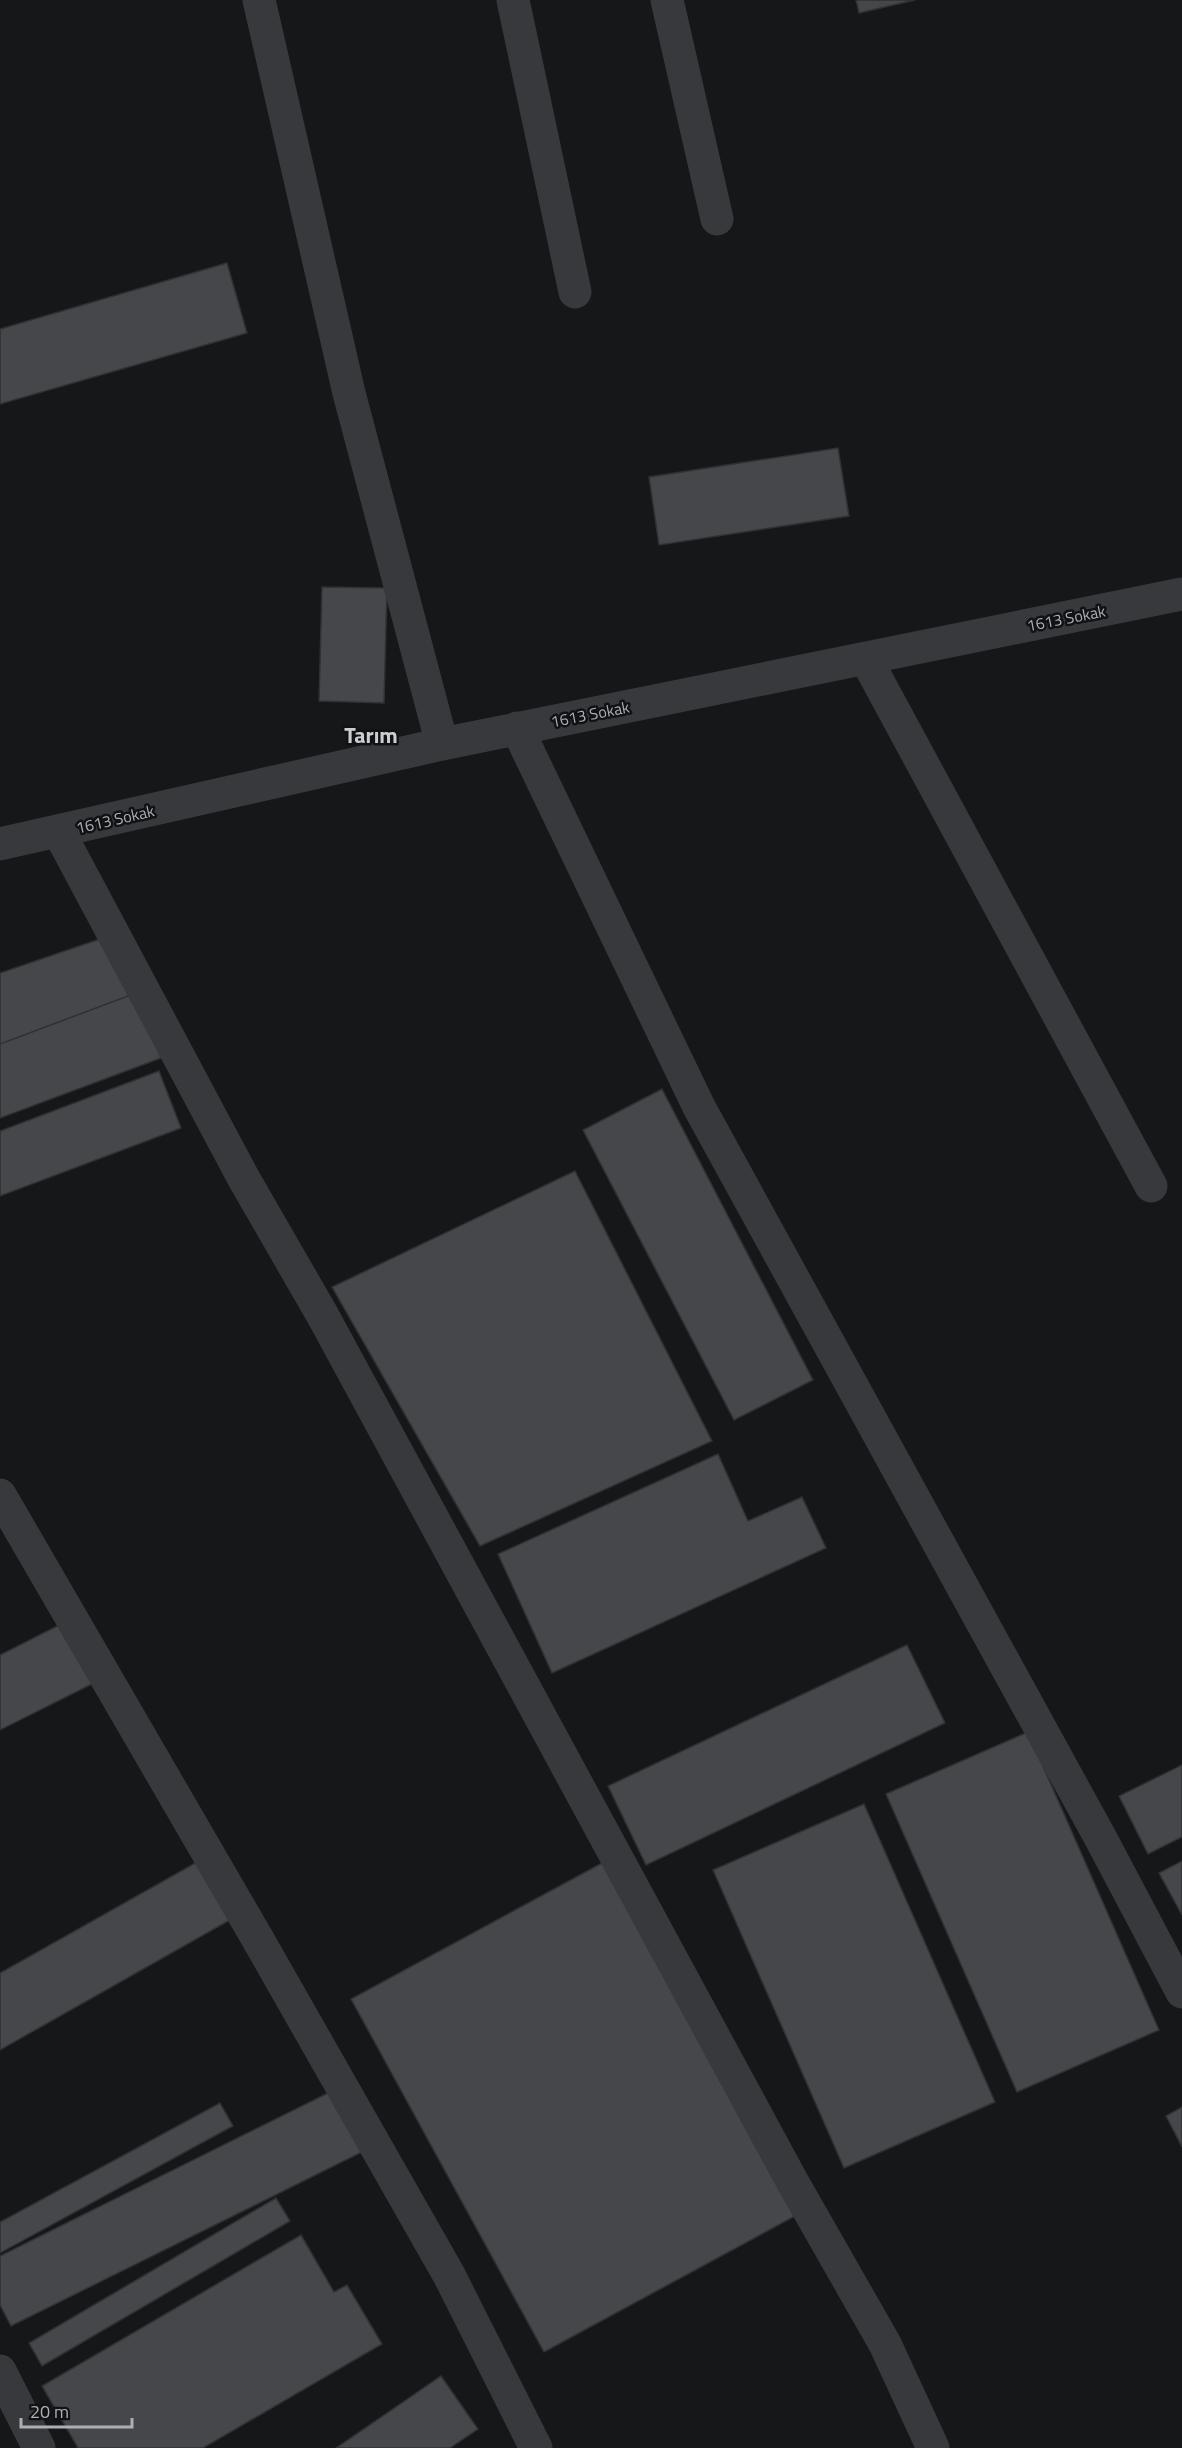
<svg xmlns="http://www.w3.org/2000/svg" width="1182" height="2448" viewBox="0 0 1182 2448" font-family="'Titillium Web',sans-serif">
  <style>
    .building { fill: #46474b; stroke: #313134; stroke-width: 1.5 }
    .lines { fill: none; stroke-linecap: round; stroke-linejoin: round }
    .minor { stroke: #38393d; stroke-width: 33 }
    .labels { text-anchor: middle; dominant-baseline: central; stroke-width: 5; stroke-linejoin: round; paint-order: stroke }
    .street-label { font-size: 16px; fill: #aab0b7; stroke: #111213 }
    .district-label { font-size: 22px; font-weight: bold; fill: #caced3; stroke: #111213 }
  </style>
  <rect width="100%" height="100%" fill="#161718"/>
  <path class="building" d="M 856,0 L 915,0 L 859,13 Z
    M 227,263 L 247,333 L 0,404 L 0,329 Z
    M 838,448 L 849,516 L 659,545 L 649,477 Z
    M 322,587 L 387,588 L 384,703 L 319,701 Z
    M 106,937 L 136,993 L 0,1044 L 0,973 Z
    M 136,993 L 161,1058 L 0,1118 L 0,1044 Z
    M 159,1071 L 181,1128 L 0,1196 L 0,1131 Z
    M 662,1089 L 813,1380 L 734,1420 L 583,1130 Z
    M 575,1171 L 712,1441 L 480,1546 L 332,1287 Z
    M 718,1454 L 748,1521 L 802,1497 L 826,1548 L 552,1673 L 498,1554 Z
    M 69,1620 L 100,1680 L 0,1730 L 0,1655 Z
    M 907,1645 L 945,1723 L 646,1865 L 608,1786 Z
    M 1028,1732 L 1159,2030 L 1017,2092 L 886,1794 Z
    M 1182,1765 L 1182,1837 L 1148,1854 L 1119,1796 Z
    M 864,1804 L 995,2102 L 844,2168 L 713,1870 Z
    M 1182,1861 L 1182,1915 L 1159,1873 Z
    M 197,1862 L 230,1920 L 0,2050 L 0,1973 Z
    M 602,1863 L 795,2216 L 544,2352 L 351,1999 Z
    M 332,2091 L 362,2152 L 11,2326 L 0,2305 L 0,2256 Z
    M 220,2103 L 233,2126 L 0,2253 L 0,2222 Z
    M 1182,2107 L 1182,2147 L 1166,2116 Z
    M 276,2198 L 290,2221 L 42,2366 L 29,2343 Z
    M 301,2235 L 334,2292 L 347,2285 L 382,2344 L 203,2448 L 78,2448 L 42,2386 Z
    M 441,2376 L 478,2429 L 450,2448 L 336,2448 Z"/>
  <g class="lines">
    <path class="minor" d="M 259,0 L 349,393 L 442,744
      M 513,0 L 575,292
      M 667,0 L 717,219
      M 866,659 L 1151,1186
      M 517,728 L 699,1107 L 1100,1837 L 1182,1992
      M 59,832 L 244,1179 L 323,1316 L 792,2181 L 885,2344 L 933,2448
      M 0,844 L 442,744 L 1182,594
      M 0,1495 L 260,1943 L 449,2275 L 536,2448
      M 0,2371 L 39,2448"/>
  </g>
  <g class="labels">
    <g class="street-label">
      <text transform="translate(1066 618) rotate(-11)">1613 Sokak</text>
      <text transform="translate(590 714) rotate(-11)">1613 Sokak</text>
      <text transform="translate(115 819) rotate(-13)">1613 Sokak</text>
    </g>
    <g class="district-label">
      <text x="371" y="735">Tarım</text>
    </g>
  </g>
  <path d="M21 2418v9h111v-9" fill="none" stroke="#aab0b7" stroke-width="3"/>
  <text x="30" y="2418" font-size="18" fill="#aab0b7" stroke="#111213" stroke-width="4.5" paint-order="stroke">20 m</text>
</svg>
